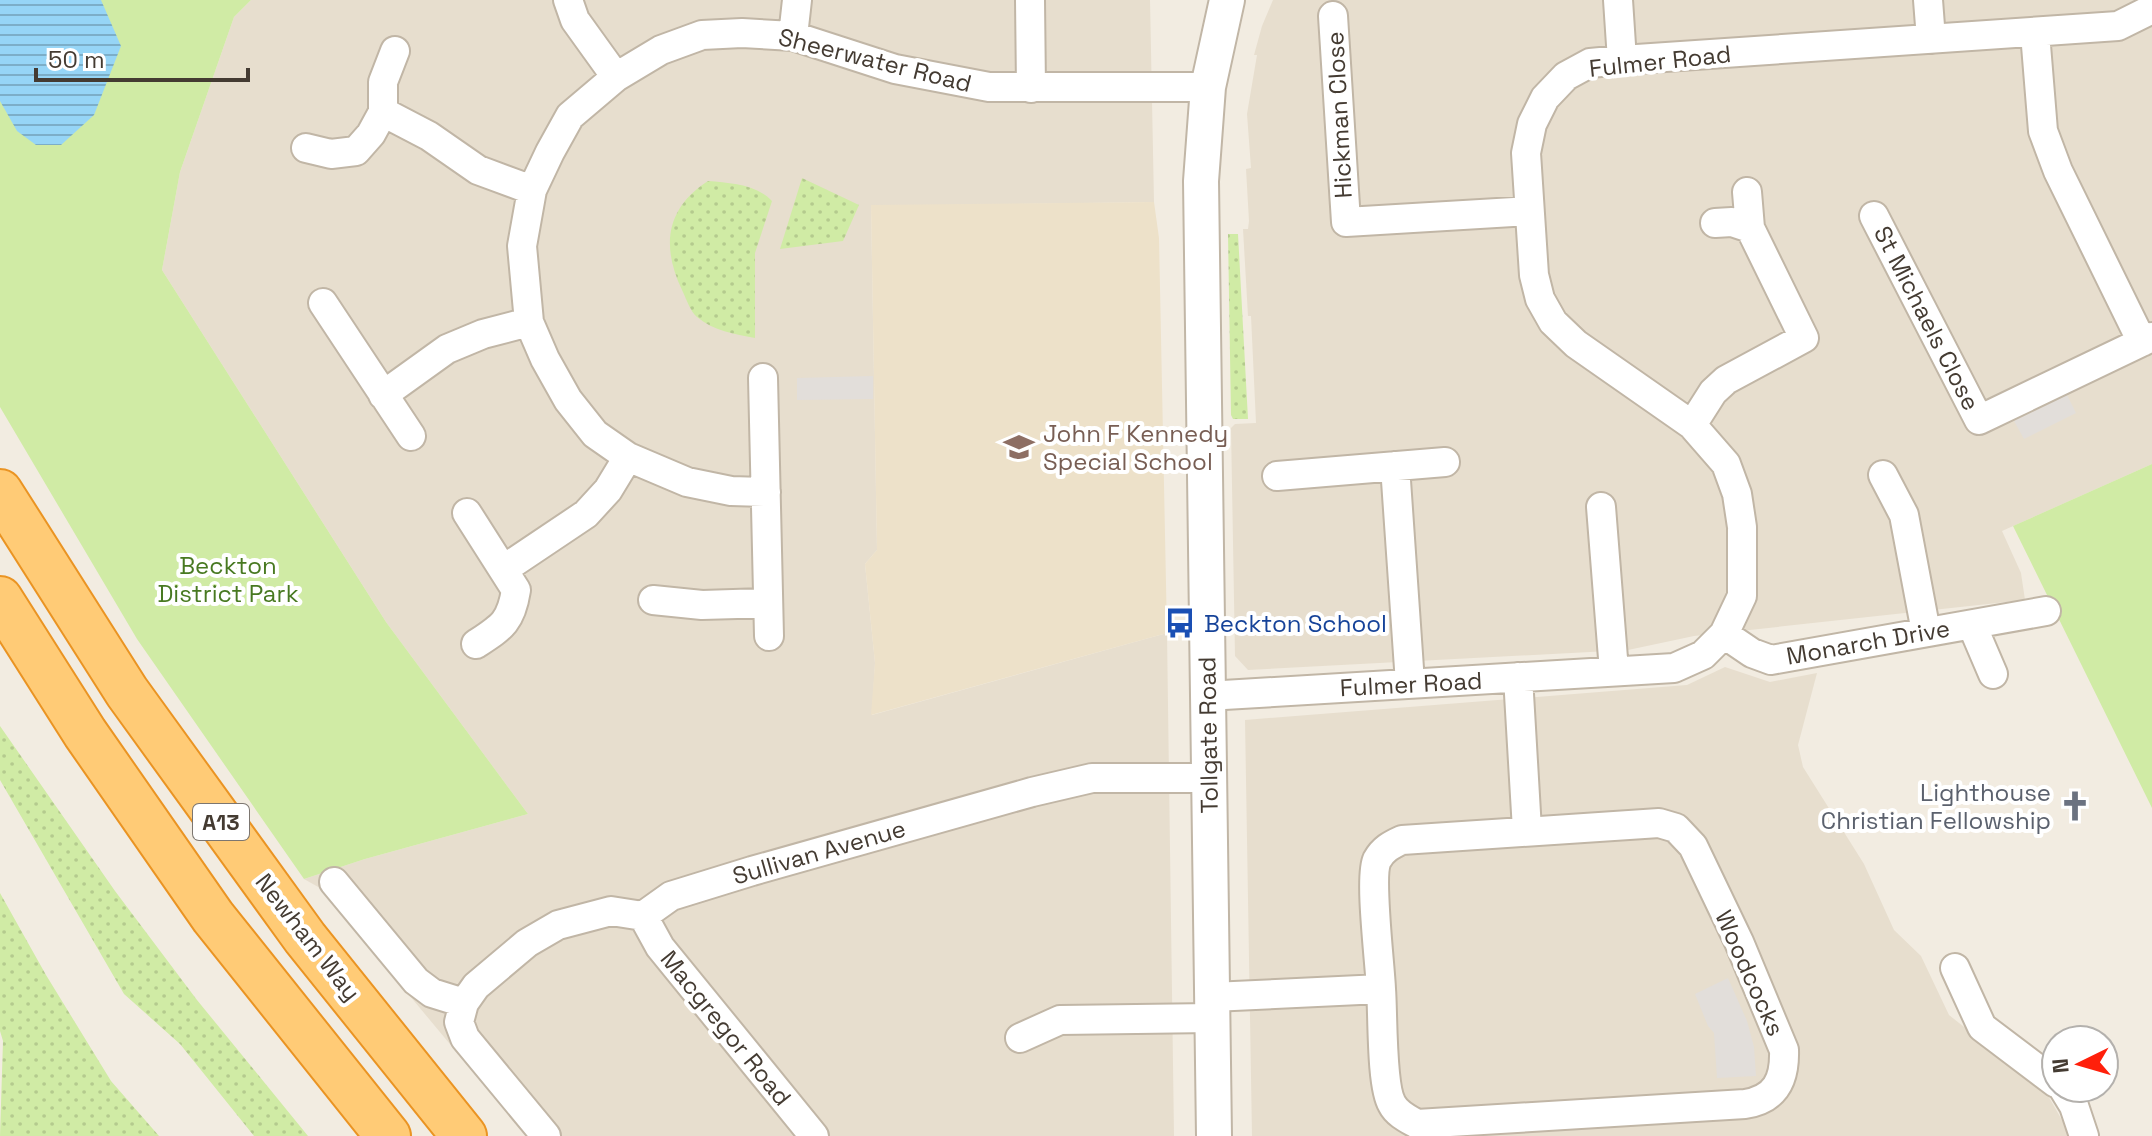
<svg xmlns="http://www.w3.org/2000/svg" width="2152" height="1136" viewBox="0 0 2152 1136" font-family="'Space Grotesk',sans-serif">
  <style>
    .residential { fill: #e7dece }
    .education { fill: #ede1c9 }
    .grass { fill: url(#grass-dots) }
    .green { fill: #d0eba5 }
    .parking { fill: #e2deda }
    .water { fill: url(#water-rules) }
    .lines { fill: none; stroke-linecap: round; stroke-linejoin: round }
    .minor-casing { stroke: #c1b6a6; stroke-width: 32 }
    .tertiary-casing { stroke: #c1b6a6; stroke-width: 38 }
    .trunk-casing { stroke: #ea9423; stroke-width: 48 }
    .minor { stroke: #fff; stroke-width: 28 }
    .tertiary { stroke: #fff; stroke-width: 34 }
    .trunk { stroke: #ffcb76; stroke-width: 44 }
    .labels { text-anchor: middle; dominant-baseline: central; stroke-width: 8; stroke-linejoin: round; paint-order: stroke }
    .shield { fill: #fff; stroke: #7c7670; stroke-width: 2 }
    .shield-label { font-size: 22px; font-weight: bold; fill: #443b32 }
    .street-label { font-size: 24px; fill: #443b32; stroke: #fff }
    .education-label { font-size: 24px; fill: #785e54; stroke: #fff; text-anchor: start }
    .park-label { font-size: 24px; fill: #487921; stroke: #fff }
    .transit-label { font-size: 24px; fill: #164399; stroke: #fff; text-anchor: start }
    .worship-label { font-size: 24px; fill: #5b616d; stroke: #fff; text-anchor: end }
  </style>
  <defs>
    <pattern id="grass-dots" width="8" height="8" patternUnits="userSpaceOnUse" patternTransform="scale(2)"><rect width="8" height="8" fill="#d0eba5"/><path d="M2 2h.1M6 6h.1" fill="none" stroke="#b4ca8e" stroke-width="1.8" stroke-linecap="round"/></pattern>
    <pattern id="water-rules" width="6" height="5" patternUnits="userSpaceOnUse" patternTransform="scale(2)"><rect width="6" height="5" fill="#96d5f6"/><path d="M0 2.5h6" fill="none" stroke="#7caec8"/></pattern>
  </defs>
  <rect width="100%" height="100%" fill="#f2ece1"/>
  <path class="residential" d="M 251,0 L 1150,0 L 1154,202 L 871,206 L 877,550 L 865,564 L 875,663 L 872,715 L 1167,633 L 1174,1136 L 533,1136 L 454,1049 L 320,888 L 304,879 L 365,859 L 528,814 L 386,622 L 162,270 L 180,172 L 234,17 Z
    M 1273,0 L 2152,0 L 2152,464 L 2002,531 L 2021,573 L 2025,600 L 1694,636 L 1628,650 L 1248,670 L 1235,656 L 1231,428 L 1235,424 L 1256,423 L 1251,316 L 1248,316 L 1243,229 L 1248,229 L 1249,221 L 1246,169 L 1251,168 L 1247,114 L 1257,55 L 1254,55 L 1262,26 Z
    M 1725,667 L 1770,682 L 1817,673 L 1798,745 L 1803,767 L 1864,864 L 1894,930 L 1921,956 L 1949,1015 L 2046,1092 L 2071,1136 L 1252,1136 L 1245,720 L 1687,685 Z"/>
  <path class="education" d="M 1154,202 L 1159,238 L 1167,633 L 871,715 L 875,663 L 865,564 L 877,550 L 871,205 Z"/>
  <path class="grass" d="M 802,178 L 859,205 L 843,241 L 780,249 Z
    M 708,181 C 730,183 756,184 772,201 L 755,253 L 755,338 C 734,334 714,331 697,317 C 690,311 686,298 682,290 C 661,246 666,208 708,181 Z
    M 1228,234 L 1238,234 L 1248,419 L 1233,419 L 1231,415 Z
    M 0,726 L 115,891 L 197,1000 L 308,1136 L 254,1136 L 180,1044 L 124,994 L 0,780 Z
    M 0,893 L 46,975 L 111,1081 L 159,1136 L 0,1136 L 3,1041 L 0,1031 Z"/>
  <path class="green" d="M 0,0 L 251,0 L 234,17 L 180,172 L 162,270 L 386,622 L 528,814 L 365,859 L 304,879 L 137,639 L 0,407 Z
    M 2152,464 L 2152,808 L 2013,526 Z"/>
  <path class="parking" d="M 873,376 L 873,399 L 797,400 L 797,378 Z
    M 2067,395 L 2076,413 L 2024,439 L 2014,421 Z
    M 1728,978 L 1747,1021 L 1754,1047 L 1756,1076 L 1717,1078 L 1714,1033 L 1708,1026 L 1695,994 Z"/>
  <path class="water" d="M 0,0 L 101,0 L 121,46 L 94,115 L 61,145 L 36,145 L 17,131 L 0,101 Z"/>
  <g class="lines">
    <g class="minor-casing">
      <path id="minor" d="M 568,0 L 575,20 L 616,77
        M 1030,0 L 1031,88
        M 1618,0 L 1622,60
        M 1928,0 L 1931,39
        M 1333,16 L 1346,222 L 1529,211
        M 2035,33 L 2043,131 L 2058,171 L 2142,342
        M 793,36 L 797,0
        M 383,112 L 429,136 L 478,170 L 532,190
        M 306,148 L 331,154 L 356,151 L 371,134 L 383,112 L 383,82 L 395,51
        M 1874,216 L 1979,420 L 2152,337
        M 1715,223 L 1732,222 L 1750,228
        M 323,303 L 411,436
        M 763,378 L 769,636
        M 383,395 L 447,349 L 483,334 L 529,322
        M 1692,425 L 1713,392 L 1726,380 L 1804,338 L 1750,228 L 1747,192
        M 1395,466 L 1410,683
        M 1883,475 L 1904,515 L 1926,632
        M 1277,476 L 1445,462
        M 766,492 L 731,491 L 687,482 L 628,457 L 595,434 L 568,400 L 545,359 L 529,322 L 522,246 L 532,190 L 550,152 L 570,116 L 616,77 L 661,50 L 702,35 L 742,33 L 793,36 L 895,69 L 989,87 L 1208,87
        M 1601,507 L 1614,671
        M 467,513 L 516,590 C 511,622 502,627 476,644
        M 504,569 L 586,514 L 608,490 L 628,457
        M 653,600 L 702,605 L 768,603
        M 1972,625 L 1993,674
        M 1724,634 L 1752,653 L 1771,660 L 2046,611
        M 1518,677 L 1527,830
        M 1207,696 L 1674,668 L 1703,655 L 1724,634 L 1742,596 L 1742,527 L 1737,494 L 1726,464 L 1692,425 L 1576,344 L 1553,322 L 1540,299 L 1534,275 L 1526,153 L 1532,124 L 1545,98 L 1566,76 L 1590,63 L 1622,60 L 2118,26 L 2152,9
        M 334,882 L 416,981 L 432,993 L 464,1003
        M 643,916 L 660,947 L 814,1136
        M 1955,968 L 1982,1027 L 2056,1083
        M 1212,997 L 1381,989 C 1380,964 1369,877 1377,860 C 1383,849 1391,845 1402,840 L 1659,823 L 1676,828 L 1693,846 L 1739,942 L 1784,1050 C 1785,1080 1776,1099 1745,1104 L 1417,1124 C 1408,1119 1397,1114 1392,1104 C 1381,1086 1383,1013 1381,989
        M 1020,1038 L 1060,1020 L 1212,1018
        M 2063,1088 L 2074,1106 L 2084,1136
        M 546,1136 L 465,1038 L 459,1022 L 464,1003 L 476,986 L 527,943 L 558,925 L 611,911 L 643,916 L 671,896 L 752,871 L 1032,792 L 1092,778 L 1208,778"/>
    </g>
    <g class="tertiary-casing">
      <path id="tertiary" d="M 1214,1136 L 1201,181 L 1208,87 L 1227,0"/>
    </g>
    <g class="trunk-casing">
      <path id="trunk" d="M 0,492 L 127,692 L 305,938 L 464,1136
        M 0,599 L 85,733 L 213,917 L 388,1136"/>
    </g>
    <use href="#minor" class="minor"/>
    <use href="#tertiary" class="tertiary"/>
    <use href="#trunk" class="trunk"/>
  </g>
  <defs>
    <g id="school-bare" transform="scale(2.4)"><path d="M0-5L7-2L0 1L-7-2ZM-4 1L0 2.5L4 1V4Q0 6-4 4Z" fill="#8d6e63" stroke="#fff" stroke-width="2.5" paint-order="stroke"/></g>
    <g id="bus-bare" transform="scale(2.4)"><path d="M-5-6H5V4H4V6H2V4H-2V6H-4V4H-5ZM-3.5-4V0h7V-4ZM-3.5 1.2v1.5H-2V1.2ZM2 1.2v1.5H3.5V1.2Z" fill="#1a4fb4" stroke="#fff" stroke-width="2.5" paint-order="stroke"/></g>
    <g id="church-bare" transform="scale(2.4)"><path d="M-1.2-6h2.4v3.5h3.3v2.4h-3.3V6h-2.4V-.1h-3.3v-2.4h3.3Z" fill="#6b7280" stroke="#fff" stroke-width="2.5" paint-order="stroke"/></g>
  </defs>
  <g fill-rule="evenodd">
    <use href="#school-bare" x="1019" y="447"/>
    <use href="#bus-bare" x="1180" y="623"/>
    <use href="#church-bare" x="2075" y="806"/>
  </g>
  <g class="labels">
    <rect class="shield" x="193" y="804" width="56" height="36" rx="6"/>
    <g class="shield-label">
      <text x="221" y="822">A13</text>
    </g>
    <g class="street-label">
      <text transform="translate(875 60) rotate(14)">Sheerwater Road</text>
      <text transform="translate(1660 61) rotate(-6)">Fulmer Road</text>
      <text transform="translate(1339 115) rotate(-93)">Hickman Close</text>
      <text transform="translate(1927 318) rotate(63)">St Michaels Close</text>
      <text transform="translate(1868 642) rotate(-10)">Monarch Drive</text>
      <text transform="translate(1411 684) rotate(-3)">Fulmer Road</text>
      <text transform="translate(1208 735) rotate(-91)">Tollgate Road</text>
      <text transform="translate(819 852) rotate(-16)">Sullivan Avenue</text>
      <text transform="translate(308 937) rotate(52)">Newham Way</text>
      <text transform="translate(1750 973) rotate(66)">Woodcocks</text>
      <text transform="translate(726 1028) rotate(51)">Macgregor Road</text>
    </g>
    <g class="education-label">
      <text x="1043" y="433">John F Kennedy<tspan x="1043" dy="28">Special School</tspan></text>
    </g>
    <g class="park-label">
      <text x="228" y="565">Beckton<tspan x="228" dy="28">District Park</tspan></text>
    </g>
    <g class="transit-label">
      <text x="1204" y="623">Beckton School</text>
    </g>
    <g class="worship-label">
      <text x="2051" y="792">Lighthouse<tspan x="2051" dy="28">Christian Fellowship</tspan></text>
    </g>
  </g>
  <g transform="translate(2080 1064) rotate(265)"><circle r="38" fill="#ffffff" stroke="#b4b1ad" stroke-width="2"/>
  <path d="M0-6L14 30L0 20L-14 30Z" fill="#ff200b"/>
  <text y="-12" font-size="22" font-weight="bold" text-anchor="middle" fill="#443b32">N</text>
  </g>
  <path d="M36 68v12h212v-12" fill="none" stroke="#443b32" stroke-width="4"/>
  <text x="48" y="68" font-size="24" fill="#443b32" stroke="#ffffff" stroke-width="6" paint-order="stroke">50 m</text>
</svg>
